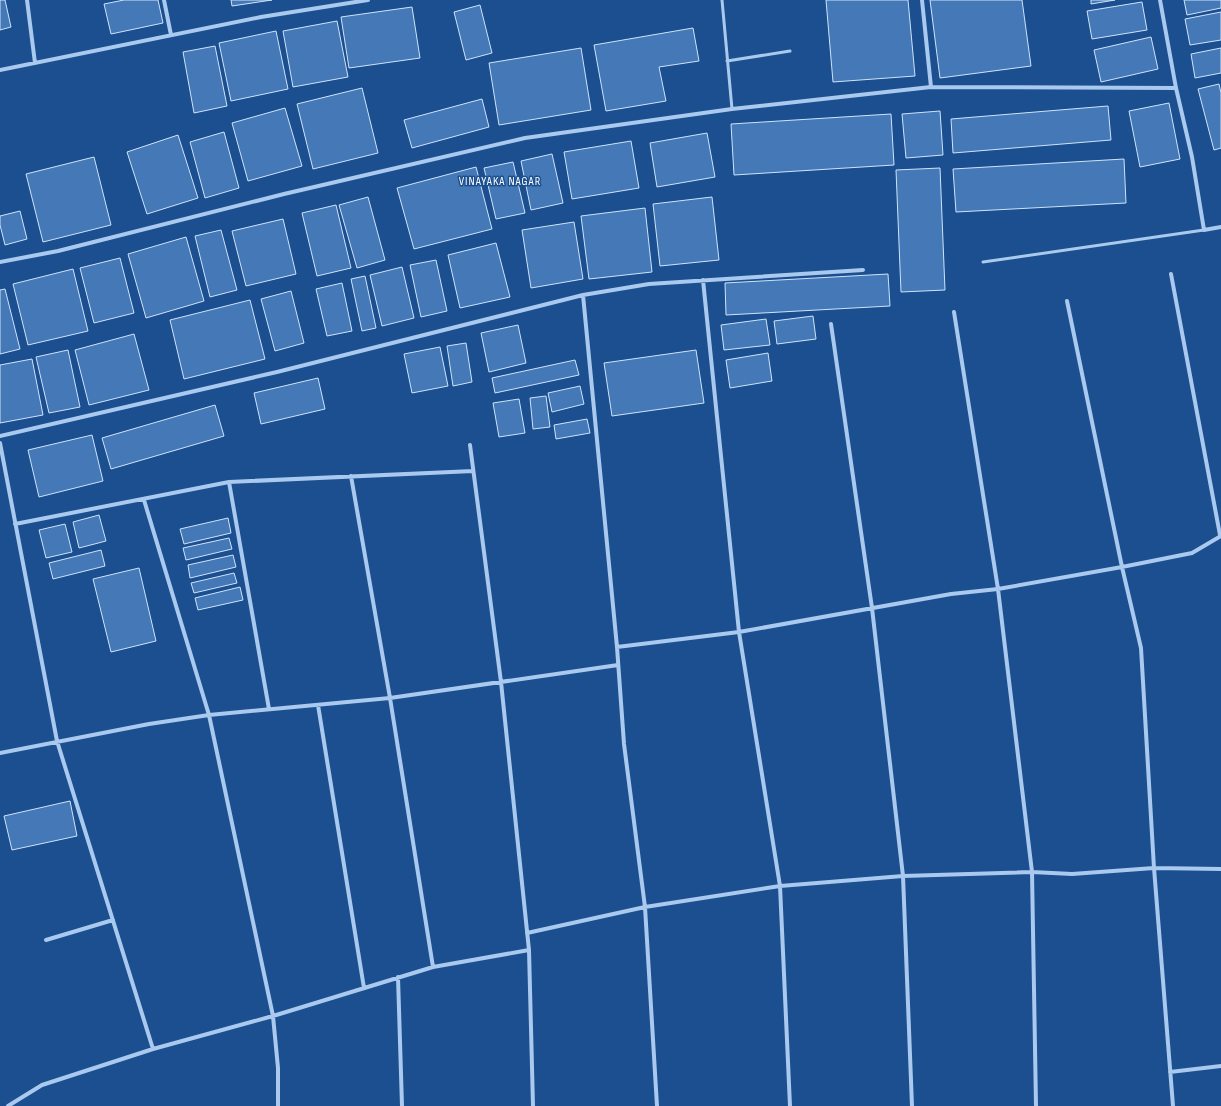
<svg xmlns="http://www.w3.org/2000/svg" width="1221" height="1106" viewBox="0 0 1221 1106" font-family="'Sofia Sans Condensed',sans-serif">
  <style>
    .building { fill: #4478b7; stroke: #cfe3fa }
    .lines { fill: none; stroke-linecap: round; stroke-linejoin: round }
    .service { stroke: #a9c9ee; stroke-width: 3 }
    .minor { stroke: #a9c9ee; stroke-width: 4 }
    .labels { text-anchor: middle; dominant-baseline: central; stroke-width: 3; stroke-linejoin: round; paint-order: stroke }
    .neighbourhood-label { font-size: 12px; letter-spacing: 1px; fill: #fff; stroke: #1b4f8f }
  </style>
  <rect width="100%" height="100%" fill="#1b4f8f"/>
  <path class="building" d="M 0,0 L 5,0 L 11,27 L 0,30 Z
    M 124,0 L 158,0 L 163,23 L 111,34 L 104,4 Z
    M 231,0 L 272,0 L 232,6 Z
    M 826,0 L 908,0 L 915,76 L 833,82 Z
    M 930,0 L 1022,0 L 1031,66 L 940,78 Z
    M 1091,0 L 1115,0 L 1091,4 Z
    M 1184,0 L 1221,0 L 1221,8 L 1187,15 Z
    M 1142,2 L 1147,30 L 1092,39 L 1087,11 Z
    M 480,5 L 492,53 L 466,60 L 454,12 Z
    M 412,7 L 420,58 L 349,68 L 341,17 Z
    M 1221,12 L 1221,40 L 1190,45 L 1185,19 Z
    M 337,21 L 348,77 L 293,87 L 283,31 Z
    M 693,28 L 699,61 L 659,67 L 666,101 L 606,111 L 594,45 Z
    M 276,31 L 288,89 L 231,101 L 219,43 Z
    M 1151,37 L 1158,69 L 1101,82 L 1094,50 Z
    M 215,46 L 227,106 L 194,113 L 183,52 Z
    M 581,48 L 591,110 L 499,125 L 489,63 Z
    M 1221,48 L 1221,73 L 1195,78 L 1191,54 Z
    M 1219,84 L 1221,93 L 1221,148 L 1214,150 L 1198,89 Z
    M 362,88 L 378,153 L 313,169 L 297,104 Z
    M 482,99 L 489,127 L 412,148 L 404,120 Z
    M 1169,103 L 1180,159 L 1140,167 L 1129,111 Z
    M 1108,106 L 1111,140 L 953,153 L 951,119 Z
    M 285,108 L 302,166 L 248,181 L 232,123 Z
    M 940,111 L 943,155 L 906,158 L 902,114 Z
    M 891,114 L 894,165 L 734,175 L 731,124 Z
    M 224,132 L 239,188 L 205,198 L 190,142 Z
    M 707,133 L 715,177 L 657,187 L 650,143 Z
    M 178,135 L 198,198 L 147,214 L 127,152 Z
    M 631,141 L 639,188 L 572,199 L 564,152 Z
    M 552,154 L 563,203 L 531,210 L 521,161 Z
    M 94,157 L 111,225 L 43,242 L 26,174 Z
    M 1124,159 L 1126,203 L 956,212 L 953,169 Z
    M 513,162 L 525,213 L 496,219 L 484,168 Z
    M 476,167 L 492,229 L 414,249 L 397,188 Z
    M 940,168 L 945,290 L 901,292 L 896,170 Z
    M 368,197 L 385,260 L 357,268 L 339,205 Z
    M 712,197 L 719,260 L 660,266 L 653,204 Z
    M 336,205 L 351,268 L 317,276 L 302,213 Z
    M 645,208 L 652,272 L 589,279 L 581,216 Z
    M 20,211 L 27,239 L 5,245 L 0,225 L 0,216 Z
    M 283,219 L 296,274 L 246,286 L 232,231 Z
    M 574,222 L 583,279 L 531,288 L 522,230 Z
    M 221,230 L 237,290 L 210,297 L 195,236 Z
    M 186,237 L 204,301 L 146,318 L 128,254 Z
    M 496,243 L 510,297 L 460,308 L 448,255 Z
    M 120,258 L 134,313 L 94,323 L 80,268 Z
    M 436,260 L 447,311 L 421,317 L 410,265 Z
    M 402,267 L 414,318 L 382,326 L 370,275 Z
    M 73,269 L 88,331 L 28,345 L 13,284 Z
    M 888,274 L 890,306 L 726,315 L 725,283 Z
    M 365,276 L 376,328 L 362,331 L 351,279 Z
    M 342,283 L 352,331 L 327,336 L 316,289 Z
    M 5,289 L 20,349 L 0,354 L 0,290 Z
    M 291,291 L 304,343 L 275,351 L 261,299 Z
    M 250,300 L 265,359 L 184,379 L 170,320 Z
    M 813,316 L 816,339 L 777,344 L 774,321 Z
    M 766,319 L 770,345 L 724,350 L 721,325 Z
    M 518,325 L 526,363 L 489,372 L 481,333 Z
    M 134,334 L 149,390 L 89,405 L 75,350 Z
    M 466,343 L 472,382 L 453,386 L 447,346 Z
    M 440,347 L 448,386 L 412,393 L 404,354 Z
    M 68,350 L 80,407 L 49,413 L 36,357 Z
    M 696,350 L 704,403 L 612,416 L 604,363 Z
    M 768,353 L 772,381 L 730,388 L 726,360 Z
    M 32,359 L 43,415 L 0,423 L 0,365 Z
    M 575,360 L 579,375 L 495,393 L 492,378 Z
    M 318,378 L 325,409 L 261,424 L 254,393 Z
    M 580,386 L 584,404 L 552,412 L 548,393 Z
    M 546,396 L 550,427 L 533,429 L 530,398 Z
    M 519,399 L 525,433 L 499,437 L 493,403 Z
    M 215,405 L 224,436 L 111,469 L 102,438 Z
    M 587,419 L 590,433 L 556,439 L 554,425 Z
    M 92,435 L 103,481 L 39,497 L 28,450 Z
    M 99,515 L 106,541 L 79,548 L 73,522 Z
    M 228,518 L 231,533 L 184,544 L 180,529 Z
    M 65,524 L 72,552 L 46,558 L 39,530 Z
    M 229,538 L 232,549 L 186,560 L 183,548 Z
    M 101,550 L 105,566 L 53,579 L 49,563 Z
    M 233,555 L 236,567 L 190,578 L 188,565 Z
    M 139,568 L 156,641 L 111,652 L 93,579 Z
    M 234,573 L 237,583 L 194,593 L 191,583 Z
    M 240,587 L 243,600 L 198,610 L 195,598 Z
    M 70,801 L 77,836 L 12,850 L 4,816 Z"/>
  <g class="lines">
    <path class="service" d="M 722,0 L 732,109
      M 727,61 L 790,51
      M 983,262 L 1204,230"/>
    <path class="minor" d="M 27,0 L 35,63
      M 164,0 L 171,35
      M 922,0 L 931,87
      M 1160,0 L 1176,88 L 1192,157 L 1204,230 L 1221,227
      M 0,70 L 261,17 L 368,0
      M 0,262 L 58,251 L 284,194 L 525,138 L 732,109 L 931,87 L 1176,88
      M 1171,274 L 1220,535
      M 703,280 L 739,632 L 780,886 L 790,1106
      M 583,295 L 617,647 L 624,744 L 645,907 L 657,1106
      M 1067,301 L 1122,567 L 1141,648 L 1154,868 L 1173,1106
      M 954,312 L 998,589 L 1032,872 L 1036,1106
      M 831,324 L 872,608 L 903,876 L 912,1106
      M 0,436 L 277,372 L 583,295 L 649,284 L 863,270
      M 0,443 L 57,741 L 153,1049
      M 470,445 L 501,682 L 529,950 L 533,1106
      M 351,476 L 390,698 L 433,967
      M 229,482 L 269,709
      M 144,500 L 209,715 L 273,1016 L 278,1068 L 278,1106
      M 15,524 L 229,482 L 473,471
      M 617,647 L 739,632 L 951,594 L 998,589 L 1122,567 L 1192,553 L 1221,536
      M 318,705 L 364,988
      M 0,753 L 149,724 L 209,715 L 390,698 L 618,665
      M 527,933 L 645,907 L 780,886 L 903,876 L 1032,872 L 1072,874 L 1154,868 L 1221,869
      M 46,940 L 113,920
      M 398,977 L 402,1106
      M 1170,1072 L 1221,1066
      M 8,1106 L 42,1085 L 153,1049 L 273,1016 L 433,967 L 529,950"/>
  </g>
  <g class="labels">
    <g class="neighbourhood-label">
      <text x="500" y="181">VINAYAKA NAGAR</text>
    </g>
  </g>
</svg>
